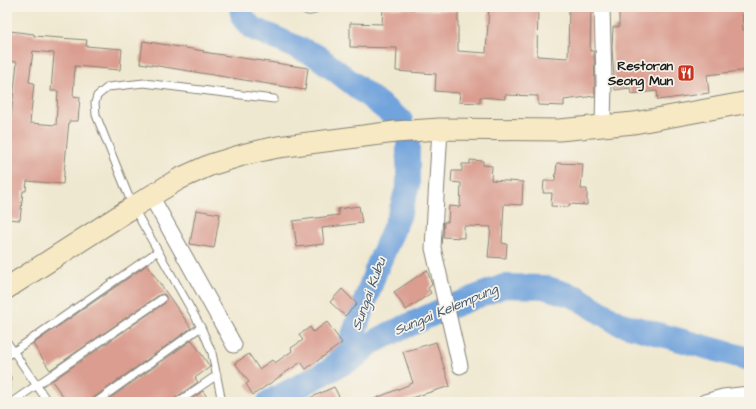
<svg xmlns="http://www.w3.org/2000/svg" width="756" height="409" viewBox="0 0 756 409" font-family="'Architects Daughter',sans-serif">
  <style>
    .lines { fill: none; stroke-linecap: round; stroke-linejoin: round }
    .river { stroke: #71a3dc; stroke-width: 24 }
    .building { fill: #da9d90; fill-rule: evenodd }
    .lane-casing { stroke: #868276; stroke-width: 9 }
    .street-casing { stroke: #868276; stroke-width: 17 }
    .secondary-casing { stroke: #868276; stroke-width: 23 }
    .lane { stroke: #fff; stroke-width: 7 }
    .street { stroke: #fff; stroke-width: 15 }
    .secondary { stroke: #f7e9c3; stroke-width: 21 }
    .labels { text-anchor: middle; dominant-baseline: central; stroke-width: 3.5; stroke-linejoin: round; paint-order: stroke }
    .poi-label { font-size: 13px; font-weight: bold; fill: #1c1c1c; stroke: #f7f3e8; text-anchor: end }
    .water-label { font-size: 14px; font-style: italic; fill: #425972; stroke: #f7f3e8 }
  </style>
  <rect width="100%" height="100%" fill="#f7f3e8"/>
  <filter id="ink" filterUnits="userSpaceOnUse"><feTurbulence type="fractalNoise" baseFrequency=".025" numOctaves="2"/><feDisplacementMap in="SourceGraphic" scale="8" xChannelSelector="R" yChannelSelector="G"/><feConvolveMatrix kernelMatrix="1 2 1 2 8 2 1 2 1" color-interpolation-filters="sRGB"/></filter>
  <filter id="wash" filterUnits="userSpaceOnUse"><feTurbulence type="fractalNoise" baseFrequency=".012" numOctaves="4" result="noise"/><feDisplacementMap in="SourceGraphic" scale="16" xChannelSelector="R" yChannelSelector="G"/><feGaussianBlur stdDeviation="0.9" result="paint"/><feColorMatrix in="noise" values="0 0 0 0 0 0 0 0 0 0 0 0 0 0 0 0 0 1.4 0 .05"/><feComposite in="paint" operator="in"/></filter>
  <g filter="url(#wash)">
    <rect width="100%" height="100%" fill="#efe8d0"/>
    <g class="lines">
      <path class="river" d="M 241,7 L 243,18 L 252,28 L 317,56 L 401,121
        M 332,369 L 354,358 L 370,344 L 387,335 L 442,310 L 504,286 L 544,287 L 576,297 L 618,323 L 749,359
        M 269,402 L 332,369 L 349,347 L 376,270 L 399,216 L 408,185 L 408,145"/>
    </g>
    <g id="blocks">
      <path class="building" d="M 489,7 L 538,7 L 537,56 L 568,58 L 569,7 L 591,7 L 590,51 L 594,51 L 595,96 L 564,100 L 564,106 L 538,105 L 538,96 L 505,95 L 505,99 L 480,97 L 480,103 L 459,102 L 460,93 L 435,91 L 436,74 L 396,71 L 397,48 L 350,47 L 350,23 L 382,24 L 383,8 L 458,11 L 458,51 L 486,53 Z
        M 654,7 L 742,7 L 743,30 L 749,30 L 749,70 L 707,75 L 709,93 L 658,100 L 657,91 L 631,94 L 630,88 L 615,90 L 612,48 L 613,27 L 619,27 L 619,10 L 654,11 Z
        M 10,31 L 34,34 L 34,36 L 87,40 L 86,46 L 122,49 L 120,70 L 75,66 L 73,96 L 80,97 L 78,121 L 69,121 L 63,184 L 27,181 L 26,191 L 23,191 L 20,220 L 7,219 L 9,190 L 7,190 L 7,155 L 17,62 L 7,61 ZM 33,51 L 54,53 L 51,91 L 58,91 L 56,125 L 30,123 L 34,83 L 29,82 Z
        M 143,41 L 204,51 L 203,52 L 308,68 L 305,90 L 140,63 Z
        M 470,160 L 483,161 L 483,165 L 492,166 L 491,180 L 523,182 L 522,205 L 504,204 L 502,243 L 507,244 L 506,258 L 488,257 L 491,227 L 464,226 L 464,238 L 443,237 L 444,222 L 448,222 L 449,206 L 460,207 L 461,183 L 451,182 L 452,171 L 462,171 L 462,164 L 470,164 Z
        M 557,163 L 583,164 L 581,189 L 587,189 L 587,205 L 569,204 L 569,207 L 551,206 L 552,193 L 543,193 L 544,181 L 555,181 Z
        M 359,206 L 362,223 L 322,228 L 324,244 L 297,247 L 293,221 L 339,215 L 338,209 Z
        M 196,210 L 220,214 L 214,248 L 190,244 Z
        M 147,265 L 191,328 L 93,398 L 91,402 L 67,402 L 52,381 L 165,303 L 166,297 L 164,294 L 159,295 L 50,370 L 33,344 Z
        M 427,270 L 432,285 L 428,288 L 431,293 L 406,310 L 394,292 Z
        M 342,289 L 357,304 L 345,316 L 330,302 Z
        M 327,322 L 342,343 L 306,369 L 301,362 L 253,395 L 246,384 L 249,382 L 235,363 L 249,354 L 259,369 L 272,360 L 275,363 L 292,351 L 291,348 L 303,340 L 299,335 L 310,327 L 313,332 Z
        M 192,340 L 210,367 L 195,378 L 198,382 L 175,398 L 173,402 L 105,402 Z
        M 436,342 L 450,386 L 398,402 L 367,402 L 413,383 L 403,352 Z
        M 334,387 L 342,402 L 301,402 Z
        M 203,391 L 210,402 L 187,402 Z"/>
    </g>
  </g>
  <g filter="url(#ink)">
    <use href="#blocks" fill-opacity="0" stroke="#868276" stroke-width="1"/>
    <g class="lines">
      <g class="lane-casing">
        <path id="lane" d="M 7,342 L 48,402
          M 7,356 L 158,251
          M 7,378 L 7,386
          M 12,402 L 162,299
          M 96,402 L 201,327
          M 178,402 L 217,375
          M 222,402 L 212,353 L 201,327 L 133,207 L 96,115 L 95,103 L 97,96 L 108,87 L 144,83 L 274,99"/>
      </g>
      <g class="street-casing">
        <path id="street" d="M 308,7 L 311,7
          M 602,7 L 604,82 L 603,125
          M 440,129 L 433,248 L 460,366
          M 151,196 L 234,345
          M 705,402 L 723,397 L 749,394"/>
      </g>
      <g class="secondary-casing">
        <path id="secondary" d="M 7,288 L 133,207 L 179,179 L 210,165 L 246,154 L 278,147 L 395,132 L 440,129 L 559,130 L 634,123 L 749,102"/>
      </g>
      <use href="#lane" class="lane"/>
      <use href="#street" class="street"/>
      <use href="#secondary" class="secondary"/>
    </g>
  </g>
  <defs>
    <g id="restaurant-square" transform="scale(0.9)"><rect x="-9" y="-9" width="18" height="18" rx="4" fill="#c8321e" stroke="#f7f3e8"/><path d="M-5-6h1v4h1v-4h1v4h1v-4h1v5L-1.5 .5V6h-2V.5L-5-1ZM5-6V6H3V1.5H1.5Q1.5-4 5-6Z" fill="#fff"/></g>
  </defs>
  <g fill-rule="evenodd">
    <use href="#restaurant-square" x="686" y="73"/>
  </g>
  <g class="labels">
    <g class="poi-label">
      <text x="673" y="66">Restoran<tspan x="673" dy="15">Seong Mun</tspan></text>
    </g>
    <g class="water-label">
      <text transform="translate(369 294) rotate(-70)">Sungai Kubu</text>
      <text transform="translate(446 310) rotate(-23)">Sungai Kelempung</text>
    </g>
  </g>
  <rect width="756" height="409" fill="none" stroke="#f7f3e8" stroke-width="24"/>
</svg>
